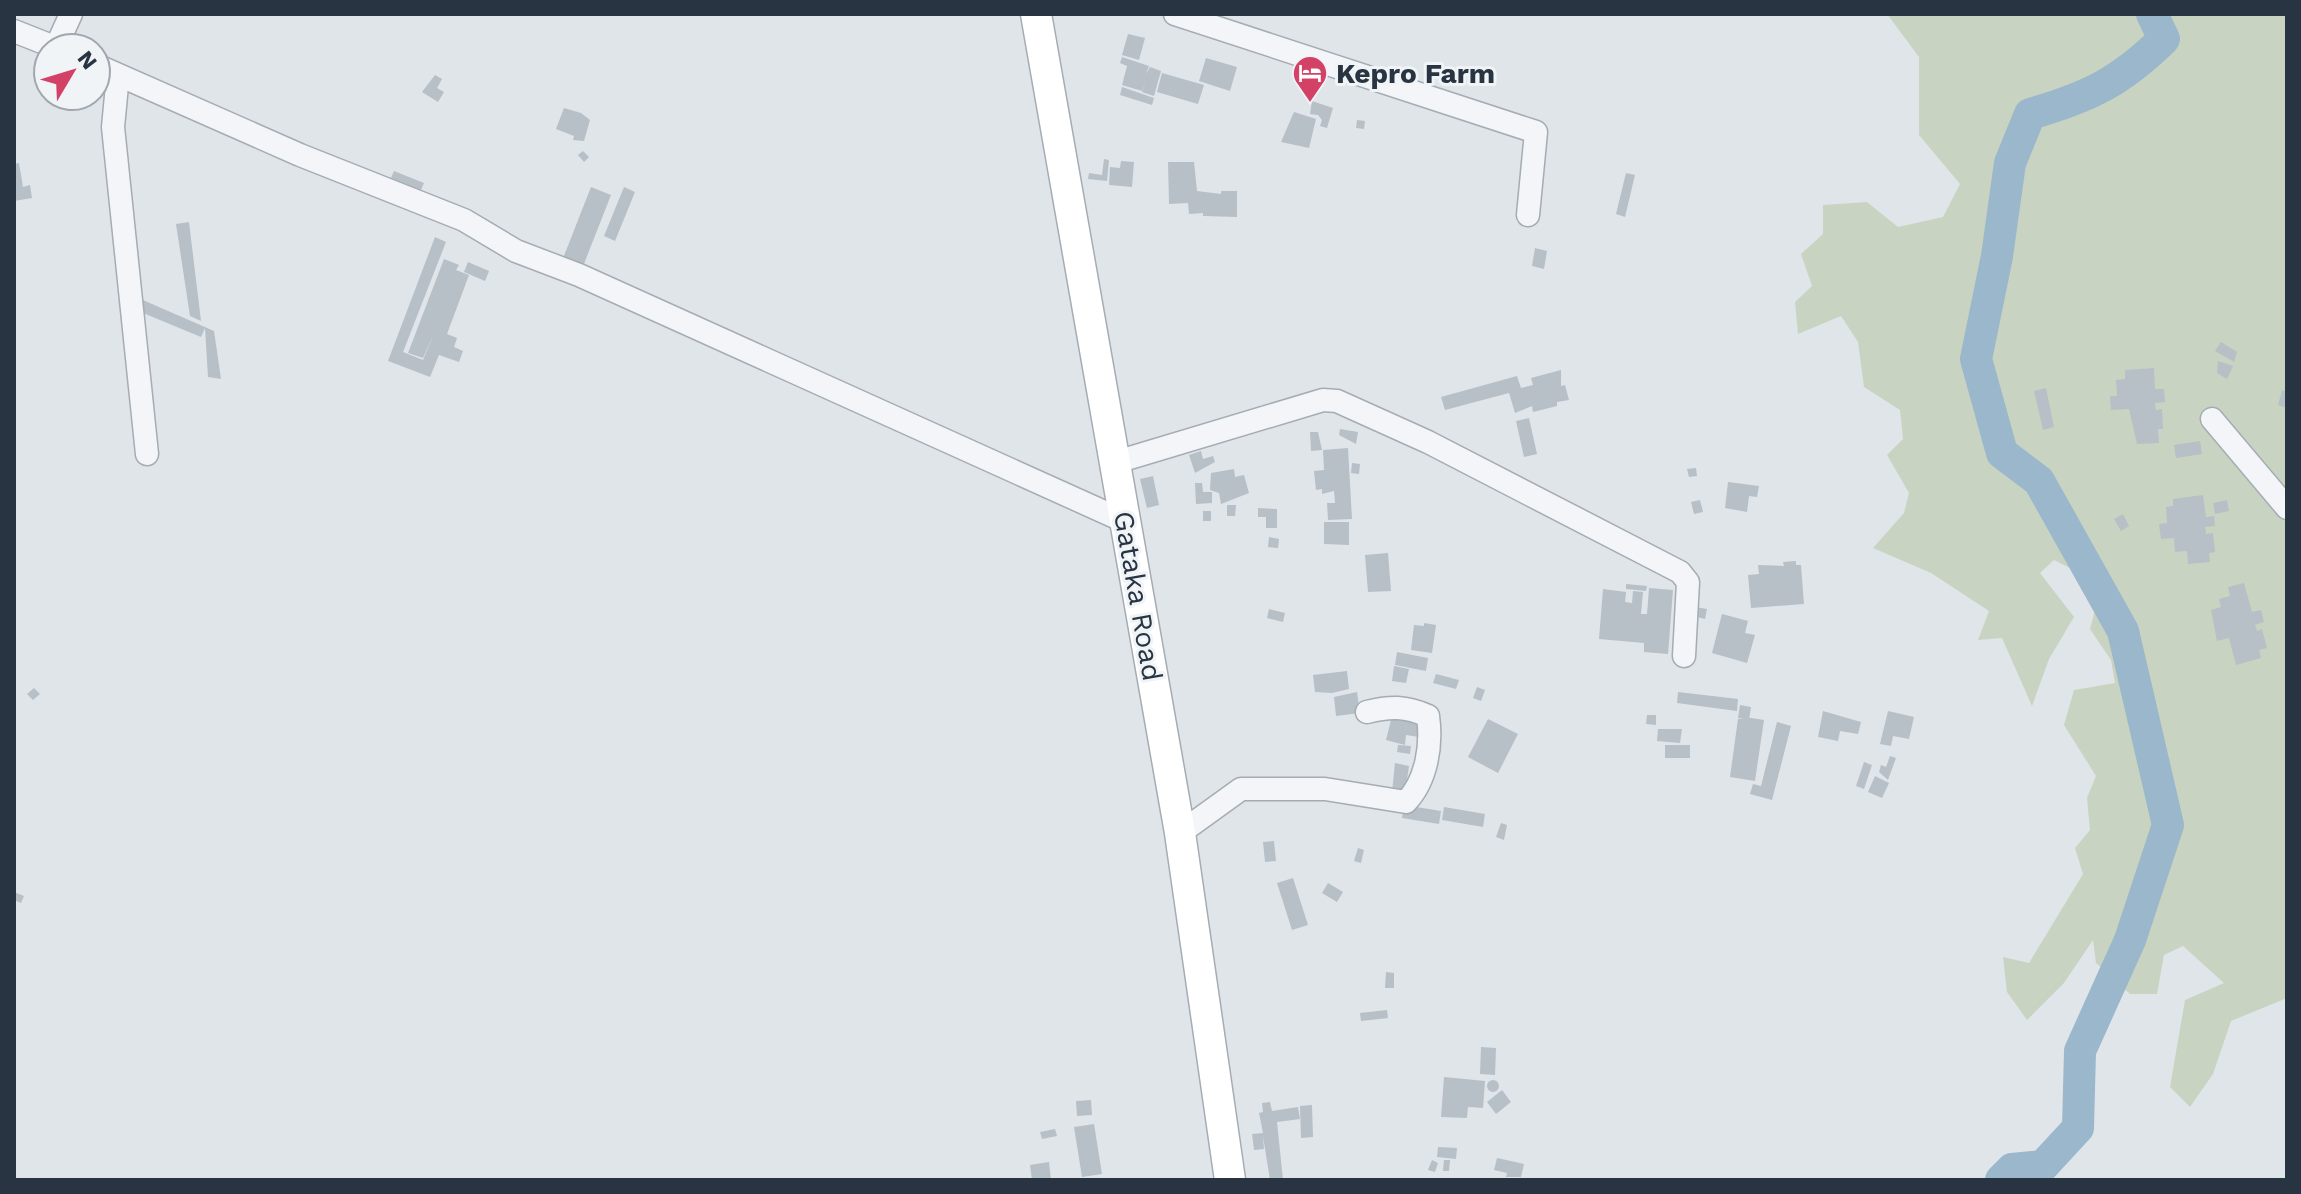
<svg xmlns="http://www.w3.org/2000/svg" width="2301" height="1194" viewBox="0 0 2301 1194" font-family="'Work Sans',sans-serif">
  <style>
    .green { fill: #c8d4c1 }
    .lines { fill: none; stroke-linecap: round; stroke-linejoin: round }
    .river { stroke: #9ab7cb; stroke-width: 32 }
    .building { fill: #b7bfc7 }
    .street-casing { stroke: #a5acb4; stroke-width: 25 }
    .secondary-casing { stroke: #a5acb4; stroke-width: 33 }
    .street { stroke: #f3f5f8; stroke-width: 22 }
    .secondary { stroke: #fff; stroke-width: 30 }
    .labels { text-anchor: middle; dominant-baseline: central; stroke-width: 6; stroke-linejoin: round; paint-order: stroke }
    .poi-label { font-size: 28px; font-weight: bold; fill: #283442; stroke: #f0f4f7; text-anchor: start }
    .street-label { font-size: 28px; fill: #283442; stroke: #f0f4f7 }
  </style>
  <rect width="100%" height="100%" fill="#e0e5ea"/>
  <path class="green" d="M 1887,14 L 2287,14 L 2287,998 L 2231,1021 L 2213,1074 L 2190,1107 L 2170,1087 L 2185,1000 L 2224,983 L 2183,946 L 2164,955 L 2157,994 L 2130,994 L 2096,963 L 2093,940 L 2064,983 L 2027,1020 L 2007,992 L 2003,957 L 2029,963 L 2083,874 L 2075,848 L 2090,830 L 2087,798 L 2096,776 L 2064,725 L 2074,690 L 2115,683 L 2111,660 L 2090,629 L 2105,572 L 2072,569 L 2054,560 L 2040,573 L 2074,617 L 2049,659 L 2032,706 L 2002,638 L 1978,640 L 1989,611 L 1931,573 L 1873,548 L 1904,513 L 1909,493 L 1887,455 L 1903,439 L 1900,410 L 1864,387 L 1858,342 L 1841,316 L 1798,334 L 1795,302 L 1812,286 L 1801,254 L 1823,234 L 1823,205 L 1867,202 L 1898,227 L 1943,217 L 1960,184 L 1919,135 L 1919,57 Z"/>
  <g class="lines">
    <path class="river" d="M 2001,1180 L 2012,1169 L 2043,1166 L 2078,1128 L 2080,1051 L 2130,940 L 2168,825 L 2123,631 L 2039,481 L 2002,453 L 1976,359 L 1997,256 L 2010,163 L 2030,114 C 2089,97 2120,82 2164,39 L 2152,14"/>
  </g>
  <path class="building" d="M 1128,34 L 1145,38 L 1139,60 L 1122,55 Z
    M 1122,57 L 1149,66 L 1146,74 L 1150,67 L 1161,71 L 1154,96 L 1142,92 L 1146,81 L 1142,91 L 1122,85 L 1127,66 L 1120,63 Z
    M 1206,58 L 1237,67 L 1230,91 L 1199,81 Z
    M 1162,73 L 1204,85 L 1198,104 L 1157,92 Z
    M 435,75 L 442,79 L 437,88 L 444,92 L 438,102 L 422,92 Z
    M 1122,87 L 1154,98 L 1152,105 L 1120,95 Z
    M 1312,101 L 1333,108 L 1327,128 L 1320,126 L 1322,120 L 1318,115 L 1310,114 Z
    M 564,108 L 581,113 L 590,120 L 584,141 L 573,140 L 574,136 L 556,129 Z
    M 1294,112 L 1316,119 L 1309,148 L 1281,142 Z
    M 1357,120 L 1365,121 L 1364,129 L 1356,128 Z
    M 583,151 L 589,157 L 584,162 L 578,155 Z
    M 1104,159 L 1109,160 L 1107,181 L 1088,179 L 1089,173 L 1102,175 Z
    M 1121,161 L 1134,162 L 1132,187 L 1109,185 L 1110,167 L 1120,168 Z
    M 1168,162 L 1194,162 L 1197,191 L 1221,194 L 1221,191 L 1237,191 L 1237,217 L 1203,216 L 1203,213 L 1189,214 L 1188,203 L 1169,204 Z
    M 19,163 L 23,187 L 30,185 L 32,198 L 14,201 L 14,164 Z
    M 394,171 L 424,183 L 421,190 L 391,178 Z
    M 1626,173 L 1635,175 L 1625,217 L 1616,214 Z
    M 591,187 L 611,195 L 580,274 L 560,266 Z
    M 624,187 L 635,192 L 615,241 L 604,236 Z
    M 189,222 L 201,321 L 190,316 L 176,224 Z
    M 435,237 L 446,242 L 403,352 L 423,360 L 434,333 L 423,358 L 408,353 L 444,259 L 459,265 L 456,270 L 469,275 L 447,334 L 457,338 L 454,347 L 463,351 L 459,362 L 439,355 L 430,377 L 388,361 Z
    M 1535,248 L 1547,251 L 1544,269 L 1532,266 Z
    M 468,262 L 489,271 L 485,281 L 464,272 Z
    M 136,297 L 214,331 L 221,379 L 208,377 L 205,328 L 201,337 L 131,308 Z
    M 2221,342 L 2237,352 L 2234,362 L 2215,351 Z
    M 2218,361 L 2233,366 L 2227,379 L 2217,373 Z
    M 2154,368 L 2155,389 L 2164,389 L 2165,402 L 2155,403 L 2156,410 L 2162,409 L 2163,429 L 2158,429 L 2159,443 L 2137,444 L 2129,409 L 2111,410 L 2110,396 L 2117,396 L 2116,380 L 2125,379 L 2125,370 Z
    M 1561,370 L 1561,386 L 1565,385 L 1569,400 L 1557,402 L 1557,406 L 1533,412 L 1532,406 L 1515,413 L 1509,393 L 1445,410 L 1441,397 L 1517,376 L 1521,388 L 1533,385 L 1531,378 Z
    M 2046,388 L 2054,427 L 2043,430 L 2034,391 Z
    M 2282,390 L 2287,392 L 2287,408 L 2278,405 Z
    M 1529,418 L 1537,454 L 1524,457 L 1516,421 Z
    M 1340,429 L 1358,432 L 1356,444 L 1339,435 Z
    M 1310,432 L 1318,432 L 1322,450 L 1311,451 Z
    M 2200,441 L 2202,454 L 2176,458 L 2174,445 Z
    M 1348,448 L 1352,519 L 1328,520 L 1327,503 L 1335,503 L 1334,491 L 1322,494 L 1322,489 L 1316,490 L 1314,471 L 1324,470 L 1323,450 Z
    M 1201,451 L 1203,459 L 1213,456 L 1215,462 L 1195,473 L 1189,455 Z
    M 1352,463 L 1360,464 L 1359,474 L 1351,473 Z
    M 1696,468 L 1697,476 L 1689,477 L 1687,469 Z
    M 1234,469 L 1235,477 L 1244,475 L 1249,493 L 1221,504 L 1219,493 L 1210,490 L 1211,473 Z
    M 1153,476 L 1159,505 L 1147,508 L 1140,479 Z
    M 1728,482 L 1759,486 L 1757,497 L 1749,496 L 1747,512 L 1725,508 Z
    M 1195,483 L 1202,483 L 1203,492 L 1212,492 L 1212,503 L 1196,504 Z
    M 2203,495 L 2206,517 L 2214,516 L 2215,526 L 2205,527 L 2206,534 L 2213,533 L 2215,552 L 2209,553 L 2210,562 L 2188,564 L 2187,551 L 2175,552 L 2174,538 L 2161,539 L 2159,524 L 2167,523 L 2166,507 L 2173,506 L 2173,499 Z
    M 1700,500 L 1703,512 L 1694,514 L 1691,502 Z
    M 2227,500 L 2229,511 L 2215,514 L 2213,503 Z
    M 1227,505 L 1236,505 L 1235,516 L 1227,516 Z
    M 1258,508 L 1277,509 L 1277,528 L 1266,528 L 1266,517 L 1258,517 Z
    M 1203,511 L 1211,511 L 1211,521 L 1203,521 Z
    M 2123,514 L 2129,526 L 2121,531 L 2114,519 Z
    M 1324,522 L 1349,522 L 1349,545 L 1324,544 Z
    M 1269,537 L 1279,539 L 1278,548 L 1268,547 Z
    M 1388,553 L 1391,591 L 1368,592 L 1365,555 Z
    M 1796,561 L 1796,565 L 1801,565 L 1804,604 L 1751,608 L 1748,575 L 1759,574 L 1758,565 L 1784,566 L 1783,562 Z
    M 2244,583 L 2252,612 L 2261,610 L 2264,622 L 2255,625 L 2257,631 L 2262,629 L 2267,648 L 2259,650 L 2261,658 L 2236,665 L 2229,638 L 2217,641 L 2211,610 L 2221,607 L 2219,599 L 2230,596 L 2228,587 Z
    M 1626,584 L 1647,586 L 1646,591 L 1626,589 Z
    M 1649,588 L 1673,590 L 1668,654 L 1644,652 L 1644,643 L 1599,639 L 1603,589 L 1626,592 L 1625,602 L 1632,603 L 1633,591 L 1643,592 L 1641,614 L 1647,614 Z
    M 1695,607 L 1707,609 L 1705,619 L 1693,616 Z
    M 1269,609 L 1285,613 L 1283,622 L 1267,618 Z
    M 1722,614 L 1748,621 L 1745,633 L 1755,635 L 1747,663 L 1712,653 Z
    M 1424,623 L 1436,625 L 1432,653 L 1411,650 L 1414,625 L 1424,626 Z
    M 1397,652 L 1428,658 L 1426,671 L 1395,665 Z
    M 1394,666 L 1409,669 L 1406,683 L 1392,681 Z
    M 1347,671 L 1349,689 L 1332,693 L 1315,692 L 1313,675 Z
    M 1436,674 L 1459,680 L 1456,689 L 1433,683 Z
    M 1477,687 L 1485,690 L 1481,701 L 1473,698 Z
    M 34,688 L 40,694 L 33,700 L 27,694 Z
    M 1357,692 L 1360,713 L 1336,716 L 1334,697 Z
    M 1678,692 L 1738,699 L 1737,711 L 1677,703 Z
    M 1740,705 L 1751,707 L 1749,720 L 1738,718 Z
    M 1823,711 L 1861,722 L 1858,734 L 1840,731 L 1838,741 L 1818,737 Z
    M 1888,711 L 1914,717 L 1909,739 L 1893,736 L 1891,746 L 1880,744 Z
    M 1647,715 L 1656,715 L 1656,725 L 1646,724 Z
    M 1392,716 L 1422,721 L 1419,737 L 1406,735 L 1405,745 L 1386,740 Z
    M 1751,718 L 1764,720 L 1755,781 L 1730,777 L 1738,719 Z
    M 1488,719 L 1518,734 L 1498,773 L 1468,757 Z
    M 1777,722 L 1791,726 L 1772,800 L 1750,794 L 1753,784 L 1761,786 Z
    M 1658,729 L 1682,729 L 1680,743 L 1657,741 Z
    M 1398,745 L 1411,746 L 1410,754 L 1397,752 Z
    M 1665,745 L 1690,745 L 1690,758 L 1665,758 Z
    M 1890,756 L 1896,758 L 1888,780 L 1879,772 L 1881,765 L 1886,767 Z
    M 1864,762 L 1872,765 L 1864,789 L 1856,786 Z
    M 1395,763 L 1409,766 L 1405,794 L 1392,792 Z
    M 1875,776 L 1889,783 L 1882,798 L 1868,792 Z
    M 1404,805 L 1441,811 L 1439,824 L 1402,818 Z
    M 1444,807 L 1485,814 L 1483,827 L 1442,820 Z
    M 1501,823 L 1507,825 L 1504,840 L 1496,837 Z
    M 1274,841 L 1276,861 L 1265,862 L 1263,842 Z
    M 1358,848 L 1364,850 L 1361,863 L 1354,861 Z
    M 1293,878 L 1308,925 L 1292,930 L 1277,883 Z
    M 1328,883 L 1343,892 L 1337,902 L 1322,893 Z
    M 14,892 L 24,896 L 21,903 L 14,900 Z
    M 1386,972 L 1394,973 L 1394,988 L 1385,988 Z
    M 1387,1010 L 1388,1018 L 1361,1021 L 1360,1013 Z
    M 1481,1047 L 1496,1048 L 1495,1075 L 1480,1074 Z
    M 1444,1077 L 1485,1081 L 1483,1108 L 1468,1107 L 1467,1118 L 1441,1117 Z
    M1487 1086a6 6 0 1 1 12 0a6 6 0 1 1-12 0Z
    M 1502,1090 L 1511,1102 L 1496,1114 L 1487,1102 Z
    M 1091,1100 L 1092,1115 L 1077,1116 L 1076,1101 Z
    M 1270,1102 L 1272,1111 L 1298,1107 L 1300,1119 L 1277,1122 L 1283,1180 L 1270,1180 L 1263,1136 L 1264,1149 L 1254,1150 L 1252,1134 L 1263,1133 L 1259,1113 L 1263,1112 L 1262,1103 Z
    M 1312,1105 L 1313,1137 L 1301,1138 L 1300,1106 Z
    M 1094,1124 L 1102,1174 L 1082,1177 L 1074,1127 Z
    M 1055,1129 L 1057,1136 L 1042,1139 L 1040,1132 Z
    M 1438,1147 L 1457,1148 L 1456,1159 L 1437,1157 Z
    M 1497,1158 L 1524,1164 L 1521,1177 L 1506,1177 L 1507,1173 L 1494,1170 Z
    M 1432,1160 L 1438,1163 L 1435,1172 L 1428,1170 Z
    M 1444,1160 L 1450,1160 L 1449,1171 L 1443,1171 Z
    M 1049,1162 L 1051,1180 L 1032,1180 L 1030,1165 Z"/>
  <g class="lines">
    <g class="street-casing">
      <path id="street" d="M 1175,14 L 1536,132 L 1528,215
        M 14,31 L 57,48
        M 56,47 L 71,14
        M 96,65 L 300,155 L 464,220 L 516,251 L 579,275 L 1124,521
        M 118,75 L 113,127 L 147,454
        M 2212,419 L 2287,508
        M 1113,463 L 1323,400 L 1337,401 L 1428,442 L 1680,572 L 1688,582 L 1684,656
        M 1180,833 L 1241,789 L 1325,789 L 1406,802 C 1427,780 1432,745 1428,716 C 1406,706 1390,706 1367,712"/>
    </g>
    <g class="secondary-casing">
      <path id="secondary" d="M 1036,14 L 1180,833 L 1230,1180"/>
    </g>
    <use href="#street" class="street"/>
    <use href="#secondary" class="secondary"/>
  </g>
  <defs>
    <g id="hotel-pin" transform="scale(1.8)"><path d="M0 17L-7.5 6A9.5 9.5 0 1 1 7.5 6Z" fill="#d34166" stroke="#f0f4f7"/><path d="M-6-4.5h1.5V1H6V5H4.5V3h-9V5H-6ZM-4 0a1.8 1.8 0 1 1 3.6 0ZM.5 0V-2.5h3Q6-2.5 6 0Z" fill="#fff"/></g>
  </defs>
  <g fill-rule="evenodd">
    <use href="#hotel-pin" x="1310" y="73"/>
  </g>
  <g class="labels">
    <g class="poi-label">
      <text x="1336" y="73">Kepro Farm</text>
    </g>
    <g class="street-label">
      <text transform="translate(1138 596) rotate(80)">Gataka Road</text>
    </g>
  </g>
  <rect width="2301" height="1194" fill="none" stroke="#283442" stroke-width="32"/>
  <g transform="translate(72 72) rotate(52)"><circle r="38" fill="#f0f4f7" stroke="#a0a7af" stroke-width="2"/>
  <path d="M0-6L14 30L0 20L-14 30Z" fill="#d34166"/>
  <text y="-12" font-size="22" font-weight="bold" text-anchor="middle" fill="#283442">N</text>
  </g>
</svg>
